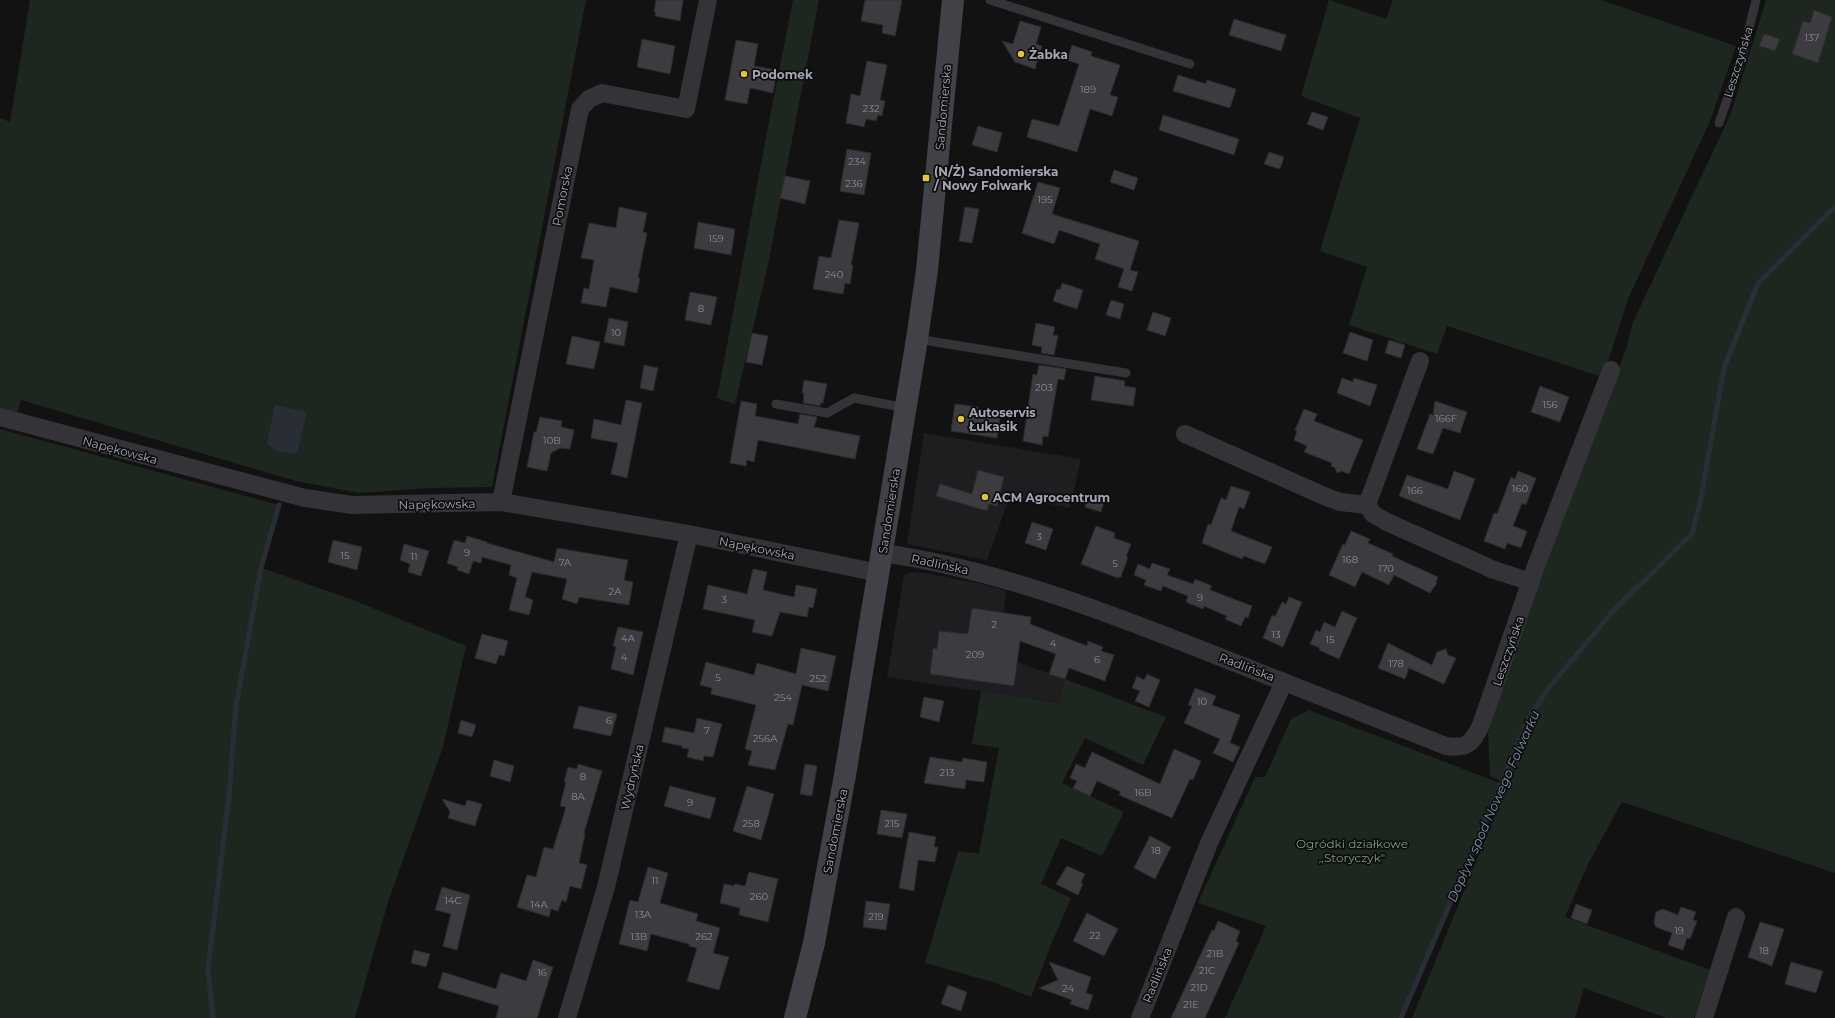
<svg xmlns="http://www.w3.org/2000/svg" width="1835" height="1018" viewBox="0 0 1835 1018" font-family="Montserrat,sans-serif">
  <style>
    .built { fill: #1e1e20 }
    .green { fill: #1e2620 }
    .water { fill: #292e36 }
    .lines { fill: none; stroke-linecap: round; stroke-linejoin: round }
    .stream { stroke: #292e36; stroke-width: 5 }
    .building { fill: #3c3c40; stroke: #2c2c2f }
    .lane { stroke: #333338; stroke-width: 9 }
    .street { stroke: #333338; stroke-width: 18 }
    .secondary { stroke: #414248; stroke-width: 22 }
    .poi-dot { fill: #e4c439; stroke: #0d0d0e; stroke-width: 1.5 }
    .labels { text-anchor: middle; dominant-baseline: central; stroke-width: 3.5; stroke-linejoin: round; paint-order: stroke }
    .number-label { font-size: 10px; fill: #8a8c96 }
    .poi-label { font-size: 12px; font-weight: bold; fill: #a4a6b3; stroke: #0d0d0e; text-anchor: start }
    .street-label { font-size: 12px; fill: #a4a6b3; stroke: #0d0d0e }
    .park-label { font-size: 12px; fill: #7c9d83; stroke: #0d0d0e }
    .water-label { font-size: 13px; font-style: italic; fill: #7d8fac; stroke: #0d0d0e }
  </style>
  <rect width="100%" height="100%" fill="#121213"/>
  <path class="built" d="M 924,433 L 1081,459 L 1070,508 L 1010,496 L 987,560 L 907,544 Z
    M 910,573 L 924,573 L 982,584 L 1006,591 L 1004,613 L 1020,615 L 1017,662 L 1065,679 L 1058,703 L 887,677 L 904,575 Z"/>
  <path class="green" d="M 30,0 L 586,0 L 492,487 L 431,488 L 359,493 L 296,481 L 21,400 L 17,414 L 0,408 L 0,118 L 10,122 Z
    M 793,0 L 819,0 L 768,265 L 735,404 L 717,398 L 768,127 Z
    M 1329,0 L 1386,19 L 1393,0 L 1601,0 L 1736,46 L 1711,119 L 1628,299 L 1605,371 L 1602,367 L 1599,376 L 1447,326 L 1437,354 L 1349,325 L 1367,267 L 1320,251 L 1360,118 L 1301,96 Z
    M 1766,0 L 1835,0 L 1835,873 L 1622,802 L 1589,862 L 1565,917 L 1710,970 L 1694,1018 L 1666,1018 L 1584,988 L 1575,1018 L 1412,1018 L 1508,784 L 1490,776 L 1488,733 L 1501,692 L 1539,582 L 1627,346 L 1633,322 L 1731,113 Z
    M 0,429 L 279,505 L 262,568 L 353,600 L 466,646 L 443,747 L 388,902 L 355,1018 L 0,1018 Z
    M 1065,679 L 1166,717 L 1143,765 L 1085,738 L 1062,783 L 1124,812 L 1102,856 L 1061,838 L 1041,884 L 1071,898 L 1051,945 L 1031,997 L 993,982 L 925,963 L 958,851 L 979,854 L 999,748 L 972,744 L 981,691 L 1058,703 Z
    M 1309,710 L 1505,785 L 1403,1018 L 1225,1018 L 1266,926 L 1198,903 L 1255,777 L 1265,777 L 1291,719 Z"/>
  <path class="water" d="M 275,405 L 307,412 L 297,454 L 276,451 L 267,443 Z"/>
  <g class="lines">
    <path class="stream" d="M 213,1018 L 208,969 L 229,795 L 236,706 L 261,568 L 279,505
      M 1401,1018 L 1529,718 L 1547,690 L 1614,610 L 1692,534 L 1700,503 L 1724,368 L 1758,283 L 1835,207"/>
  </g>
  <path class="building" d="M 656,0 L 683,0 L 680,21 L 655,16 L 656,13 L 654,12 Z
    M 865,0 L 902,0 L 895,36 L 882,33 L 883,25 L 861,21 Z
    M 1814,10 L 1832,17 L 1818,63 L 1792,54 L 1803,21 L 1810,23 Z
    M 1234,19 L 1286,35 L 1281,51 L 1229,35 Z
    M 1020,21 L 1041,27 L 1036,44 L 1042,46 L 1035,69 L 1015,62 L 1002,41 L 1013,44 Z
    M 1764,34 L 1780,39 L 1775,51 L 1759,46 Z
    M 642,39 L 675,46 L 670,74 L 637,67 Z
    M 736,40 L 758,44 L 754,66 L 777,70 L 773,93 L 750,88 L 747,104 L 725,100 Z
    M 1072,45 L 1092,52 L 1091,56 L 1120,65 L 1110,95 L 1118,97 L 1112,116 L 1090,109 L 1077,152 L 1027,137 L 1032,119 L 1059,126 L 1079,64 L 1067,60 Z
    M 867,61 L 887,65 L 880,100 L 885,101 L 882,116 L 878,115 L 876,121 L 866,119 L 864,127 L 846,123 L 851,94 L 860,96 Z
    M 1178,75 L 1206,84 L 1207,80 L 1236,89 L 1230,108 L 1173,91 Z
    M 1312,112 L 1328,117 L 1323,130 L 1307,124 Z
    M 1163,115 L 1239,139 L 1234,155 L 1159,130 Z
    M 978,126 L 1002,133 L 997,152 L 972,145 Z
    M 847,149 L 871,153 L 864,195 L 840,191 Z
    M 1269,152 L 1284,157 L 1280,169 L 1264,164 Z
    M 1114,170 L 1138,178 L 1134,190 L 1110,182 Z
    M 785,176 L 810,181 L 805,204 L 780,198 Z
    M 1038,182 L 1060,188 L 1052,214 L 1139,241 L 1130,270 L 1138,272 L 1132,291 L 1118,287 L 1124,269 L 1095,259 L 1100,244 L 1059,230 L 1054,244 L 1022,233 Z
    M 619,207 L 647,213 L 643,232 L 647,233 L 638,278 L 640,278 L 637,293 L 610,287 L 606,307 L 581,303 L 584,288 L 589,289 L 594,260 L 581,258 L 589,223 L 616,228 Z
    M 965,207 L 979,209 L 972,243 L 959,241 Z
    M 839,220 L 859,223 L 851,265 L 853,265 L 850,284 L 845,283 L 843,294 L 813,289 L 819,256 L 831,258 Z
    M 698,222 L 735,229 L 731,255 L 694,248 Z
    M 1062,283 L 1083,290 L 1077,309 L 1053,301 L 1057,289 L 1060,290 Z
    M 690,292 L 717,297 L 711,325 L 685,320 Z
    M 1111,300 L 1124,304 L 1120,319 L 1106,315 Z
    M 1153,312 L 1171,318 L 1165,336 L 1147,330 Z
    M 609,318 L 628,322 L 624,346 L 604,342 Z
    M 1036,323 L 1055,327 L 1053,335 L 1058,336 L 1054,355 L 1041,353 L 1042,347 L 1032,345 Z
    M 1350,332 L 1373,340 L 1367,361 L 1343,353 Z
    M 752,333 L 768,336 L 762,365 L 746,362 Z
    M 572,336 L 600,342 L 594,369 L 566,364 Z
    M 1389,340 L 1405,345 L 1401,358 L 1385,353 Z
    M 644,365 L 658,368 L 653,391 L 640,388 Z
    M 1039,365 L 1066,369 L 1064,380 L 1058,379 L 1048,437 L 1043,436 L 1042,445 L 1023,441 L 1033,374 L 1037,375 Z
    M 1095,376 L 1125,381 L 1124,386 L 1136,388 L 1133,406 L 1091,400 Z
    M 1342,378 L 1353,382 L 1354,378 L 1377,385 L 1370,406 L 1337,393 Z
    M 804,380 L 827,384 L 823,403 L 820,403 L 820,406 L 803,403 L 804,393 L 802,393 Z
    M 1540,386 L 1569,397 L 1560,422 L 1531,412 Z
    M 626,400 L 642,403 L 627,478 L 611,474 L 618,443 L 591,438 L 594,419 L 621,425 Z
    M 741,401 L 757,404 L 755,416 L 798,424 L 800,414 L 817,417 L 814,427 L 860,436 L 855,459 L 758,440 L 754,462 L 747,460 L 746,466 L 730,463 Z
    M 1435,401 L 1467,412 L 1460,433 L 1443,428 L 1433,454 L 1417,449 L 1430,414 L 1433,415 Z
    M 955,404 L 978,407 L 977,414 L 1000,418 L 997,438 L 951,431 Z
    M 1304,409 L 1317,414 L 1314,421 L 1363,440 L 1349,474 L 1342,471 L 1337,473 L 1335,468 L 1331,466 L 1332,463 L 1304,452 L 1307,446 L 1294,440 L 1297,431 L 1295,430 Z
    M 540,417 L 562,421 L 561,427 L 574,430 L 570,449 L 560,448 L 551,453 L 547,471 L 527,467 L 534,432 L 536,432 Z
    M 978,470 L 1004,477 L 997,506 L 989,504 L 987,511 L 936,496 L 940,484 L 972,494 Z
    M 1454,471 L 1475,479 L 1460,520 L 1399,496 L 1407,475 L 1448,489 Z
    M 1518,471 L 1536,478 L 1526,505 L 1522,503 L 1513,526 L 1527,531 L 1521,548 L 1507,543 L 1505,549 L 1484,541 L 1494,513 L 1497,514 L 1511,477 L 1515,479 Z
    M 1231,486 L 1250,492 L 1244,509 L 1239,507 L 1231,531 L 1272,547 L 1265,564 L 1244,556 L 1242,559 L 1202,543 L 1208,524 L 1211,525 L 1221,498 L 1226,500 Z
    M 1089,494 L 1105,499 L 1101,512 L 1085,507 Z
    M 1032,522 L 1053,529 L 1046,550 L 1025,543 Z
    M 1096,526 L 1115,533 L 1114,538 L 1131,544 L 1126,557 L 1128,557 L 1121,577 L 1118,578 L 1081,564 Z
    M 1351,531 L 1370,539 L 1368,543 L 1393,554 L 1392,556 L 1438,577 L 1436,582 L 1437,583 L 1430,593 L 1394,575 L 1389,585 L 1362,572 L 1355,587 L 1329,575 L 1343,544 L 1345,545 Z
    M 467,536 L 487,542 L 487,543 L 554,562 L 557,548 L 628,560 L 624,580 L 633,582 L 629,605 L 579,597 L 577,604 L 562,599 L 567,579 L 532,572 L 525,597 L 533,600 L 529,615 L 509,610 L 517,578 L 509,575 L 511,565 L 482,557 L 481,563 L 473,561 L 469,574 L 457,570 L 458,567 L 447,563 L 454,540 L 465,543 Z
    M 333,540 L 362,547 L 357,570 L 328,562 Z
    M 404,544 L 429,551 L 421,576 L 408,572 L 410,564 L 400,560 Z
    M 1152,563 L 1170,569 L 1167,575 L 1193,584 L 1195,579 L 1212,586 L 1210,590 L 1252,606 L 1248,618 L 1245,617 L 1241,626 L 1225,619 L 1227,616 L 1204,606 L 1203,609 L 1186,602 L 1188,596 L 1163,586 L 1161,591 L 1144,585 L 1146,580 L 1134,575 L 1138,564 L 1150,569 Z
    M 753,569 L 767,572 L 763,590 L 794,597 L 796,585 L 817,589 L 813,608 L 809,607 L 807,617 L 780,612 L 772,636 L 752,632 L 755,620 L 703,609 L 708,585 L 747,594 Z
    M 1289,597 L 1302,602 L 1283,647 L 1263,638 L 1272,615 L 1275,617 L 1282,602 L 1286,604 Z
    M 972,608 L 1031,617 L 1030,624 L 1087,646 L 1088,641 L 1103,647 L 1101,651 L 1114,655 L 1105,681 L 1069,668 L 1065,679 L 1049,674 L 1056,654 L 1020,641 L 1014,686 L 930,674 L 933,648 L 937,649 L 939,631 L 968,634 Z
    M 1342,611 L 1357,618 L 1339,659 L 1319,650 L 1320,648 L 1310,644 L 1316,630 L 1320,632 L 1324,622 L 1335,627 Z
    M 618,627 L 643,632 L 633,675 L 611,669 L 616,647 L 613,646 Z
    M 482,634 L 508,641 L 504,656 L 499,655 L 496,664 L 475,658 Z
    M 1388,643 L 1432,665 L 1437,652 L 1446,649 L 1448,655 L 1456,658 L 1444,684 L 1409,668 L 1405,679 L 1378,668 Z
    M 801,648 L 836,656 L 828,691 L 802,685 L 793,725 L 788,724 L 775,770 L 748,765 L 752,751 L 745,749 L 756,705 L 711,694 L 712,688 L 700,685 L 706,662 L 754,675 L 757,663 L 796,674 Z
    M 1147,674 L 1160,680 L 1149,707 L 1135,701 L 1140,691 L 1132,688 L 1137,676 L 1144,680 Z
    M 1195,688 L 1216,696 L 1212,705 L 1240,715 L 1230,743 L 1240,747 L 1233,762 L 1213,753 L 1220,739 L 1184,723 L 1192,706 L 1188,705 Z
    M 924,697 L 944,701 L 939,722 L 920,717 Z
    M 579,706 L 617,714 L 611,736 L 573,728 Z
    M 697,718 L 722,724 L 713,757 L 704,756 L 703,761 L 687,757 L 689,749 L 682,748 L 682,746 L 662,742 L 665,727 L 694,733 Z
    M 461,720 L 476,725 L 472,737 L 458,733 Z
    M 1174,749 L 1201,761 L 1193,780 L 1190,779 L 1172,818 L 1119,795 L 1121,792 L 1097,781 L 1090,796 L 1073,788 L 1077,781 L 1070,778 L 1076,764 L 1085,768 L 1092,752 L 1160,784 Z
    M 930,757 L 962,762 L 963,758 L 987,762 L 984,782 L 966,780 L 965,789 L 924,783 Z
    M 494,760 L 514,766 L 510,782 L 490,776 Z
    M 578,764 L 602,771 L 584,833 L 585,834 L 579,863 L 587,865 L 581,889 L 570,886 L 566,902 L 562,900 L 558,911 L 551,909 L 549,917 L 517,907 L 527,875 L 536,877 L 544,847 L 553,849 L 566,807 L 560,806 L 566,782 L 564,782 L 568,767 L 577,769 Z
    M 805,764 L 817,766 L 812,796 L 800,794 Z
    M 670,786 L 716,798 L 710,819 L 664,806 Z
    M 747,786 L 774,794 L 761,840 L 733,831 Z
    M 442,799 L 465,806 L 467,800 L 482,804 L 475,826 L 448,818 L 450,812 Z
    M 881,810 L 907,814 L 902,838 L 877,834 Z
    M 909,832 L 936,837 L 934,847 L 938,847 L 935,862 L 918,860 L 914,891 L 899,888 Z
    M 1150,836 L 1171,847 L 1155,879 L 1134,868 Z
    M 1067,866 L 1085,874 L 1081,882 L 1083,884 L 1078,895 L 1056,884 Z
    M 648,867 L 668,873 L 660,903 L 698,914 L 696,921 L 720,928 L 713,953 L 729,957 L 719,990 L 687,981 L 697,948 L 689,946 L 689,944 L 651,934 L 647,951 L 619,944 L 630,900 L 638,902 Z
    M 749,872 L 778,879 L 768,922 L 739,915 L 740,908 L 720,903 L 724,884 L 734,886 L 735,884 L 745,886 Z
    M 442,887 L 470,895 L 457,950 L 443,946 L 451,914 L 435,910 Z
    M 866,901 L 890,904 L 886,930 L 863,927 Z
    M 1576,904 L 1592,910 L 1587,924 L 1571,918 Z
    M 1681,907 L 1696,912 L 1693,920 L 1697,921 L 1690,939 L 1687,938 L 1683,950 L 1668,945 L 1672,933 L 1656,927 L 1654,922 L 1656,912 L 1663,909 L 1678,915 Z
    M 1087,913 L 1118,929 L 1104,956 L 1073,941 Z
    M 1218,921 L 1240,931 L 1236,941 L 1239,943 L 1205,1018 L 1171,1018 L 1212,930 L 1214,931 Z
    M 1760,922 L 1784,929 L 1772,966 L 1748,957 Z
    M 414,950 L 430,954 L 426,967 L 411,963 Z
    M 533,960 L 553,967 L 537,1018 L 496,1018 L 499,1006 L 438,988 L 443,972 L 496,989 L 501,973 L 526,981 Z
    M 1049,962 L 1091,977 L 1086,993 L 1093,995 L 1088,1010 L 1070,1004 L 1072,1000 L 1039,988 L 1058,980 Z
    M 1791,962 L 1823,971 L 1816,993 L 1785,984 Z
    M 948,985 L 967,992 L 961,1011 L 941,1004 Z"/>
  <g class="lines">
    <path class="lane" d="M 990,0 L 1190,64
      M 1719,123 L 1743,54 L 1756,0
      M 917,339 L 1126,373
      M 776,404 L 827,413 L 854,398 L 906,408"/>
    <path class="street" d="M 1420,361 L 1367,505 L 1373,514 L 1387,522 L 1494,570 L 1531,582
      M 0,417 L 305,498 L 352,505 L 501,502 L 689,534 L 879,573
      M 1185,434 L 1324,496 L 1340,502 L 1367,505
      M 501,502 L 580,109 L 589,99 L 602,93 L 686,109 L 708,0
      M 883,553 C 1022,573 1154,632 1284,682 L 1209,843 L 1140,1018
      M 1284,682 L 1446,746 C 1468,749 1472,743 1481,725 L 1536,566 L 1611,370
      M 567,1018 L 606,887 L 689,534
      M 1704,1018 L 1736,917"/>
    <path class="secondary" d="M 795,1018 L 814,943 L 845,775 L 917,339 L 927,270 L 953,0"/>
  </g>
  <g class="poi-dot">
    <circle cx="1021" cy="54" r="4"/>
    <circle cx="744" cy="74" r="4"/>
    <rect x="922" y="174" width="8" height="8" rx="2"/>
    <circle cx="961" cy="419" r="4"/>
    <circle cx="985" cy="497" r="4"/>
  </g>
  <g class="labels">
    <g class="number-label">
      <text x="1812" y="37">137</text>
      <text x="1088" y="89">189</text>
      <text x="871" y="108">232</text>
      <text x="857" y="161">234</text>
      <text x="854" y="183">236</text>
      <text x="1045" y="199">195</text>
      <text x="716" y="238">159</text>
      <text x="834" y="274">240</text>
      <text x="701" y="308">8</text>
      <text x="616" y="332">10</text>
      <text x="1044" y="387">203</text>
      <text x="1550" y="404">156</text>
      <text x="1446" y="418">166F</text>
      <text x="552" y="440">10B</text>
      <text x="1520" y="488">160</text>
      <text x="1415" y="490">166</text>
      <text x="1039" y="536">3</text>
      <text x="467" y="552">9</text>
      <text x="345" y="555">15</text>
      <text x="414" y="556">11</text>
      <text x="1350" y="559">168</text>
      <text x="565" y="562">7A</text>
      <text x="1115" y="563">5</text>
      <text x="1386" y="568">170</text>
      <text x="615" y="591">2A</text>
      <text x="1200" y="597">9</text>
      <text x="724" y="599">3</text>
      <text x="994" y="624">2</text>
      <text x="1276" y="634">13</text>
      <text x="628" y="638">4A</text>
      <text x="1330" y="639">15</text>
      <text x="1053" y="643">4</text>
      <text x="975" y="654">209</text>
      <text x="624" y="657">4</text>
      <text x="1097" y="659">6</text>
      <text x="1396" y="663">178</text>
      <text x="718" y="677">5</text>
      <text x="818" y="678">252</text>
      <text x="783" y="697">254</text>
      <text x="1202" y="701">10</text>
      <text x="609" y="720">6</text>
      <text x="707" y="730">7</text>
      <text x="765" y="738">256A</text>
      <text x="947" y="772">213</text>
      <text x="583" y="776">8</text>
      <text x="1143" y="792">16B</text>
      <text x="578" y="796">8A</text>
      <text x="690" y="802">9</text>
      <text x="751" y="823">258</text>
      <text x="892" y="823">215</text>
      <text x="1156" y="850">18</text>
      <text x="655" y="880">11</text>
      <text x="759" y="896">260</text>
      <text x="453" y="900">14C</text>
      <text x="539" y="904">14A</text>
      <text x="643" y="914">13A</text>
      <text x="876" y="916">219</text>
      <text x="1679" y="930">19</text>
      <text x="1095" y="935">22</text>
      <text x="639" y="936">13B</text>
      <text x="704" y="936">262</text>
      <text x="1764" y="950">18</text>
      <text x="1215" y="953">21B</text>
      <text x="1207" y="970">21C</text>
      <text x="542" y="972">16</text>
      <text x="1199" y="987">21D</text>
      <text x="1068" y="988">24</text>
      <text x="1191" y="1004">21E</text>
    </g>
    <g class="poi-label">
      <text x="1029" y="54">Żabka</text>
      <text x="752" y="74">Podomek</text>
      <text x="934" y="171">(N/Ż) Sandomierska<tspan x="934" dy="14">/ Nowy Folwark</tspan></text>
      <text x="969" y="412">Autoservis<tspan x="969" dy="14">Łukasik</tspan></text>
      <text x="993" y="497">ACM Agrocentrum</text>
    </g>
    <g class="street-label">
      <text transform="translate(1738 62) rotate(-73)">Leszczyńska</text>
      <text transform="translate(943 107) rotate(-85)">Sandomierska</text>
      <text transform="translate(562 196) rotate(-79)">Pomorska</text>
      <text transform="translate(120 450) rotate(15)">Napękowska</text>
      <text transform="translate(437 504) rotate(-1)">Napękowska</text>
      <text transform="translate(889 511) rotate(-81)">Sandomierska</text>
      <text transform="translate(757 548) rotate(11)">Napękowska</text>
      <text transform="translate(940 564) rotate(12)">Radlińska</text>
      <text transform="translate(1508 651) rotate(-71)">Leszczyńska</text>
      <text transform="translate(1247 667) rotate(21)">Radlińska</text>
      <text transform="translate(632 777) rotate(-77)">Wydryńska</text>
      <text transform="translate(835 831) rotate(-79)">Sandomierska</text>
      <text transform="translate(1157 975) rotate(-68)">Radlińska</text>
    </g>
    <g class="park-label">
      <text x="1352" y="843">Ogródki działkowe<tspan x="1352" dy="14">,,Storyczyk"</tspan></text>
    </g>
    <g class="water-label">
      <text transform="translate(1493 806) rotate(-66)">Dopływ spod Nowego Folwarku</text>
    </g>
  </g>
</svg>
